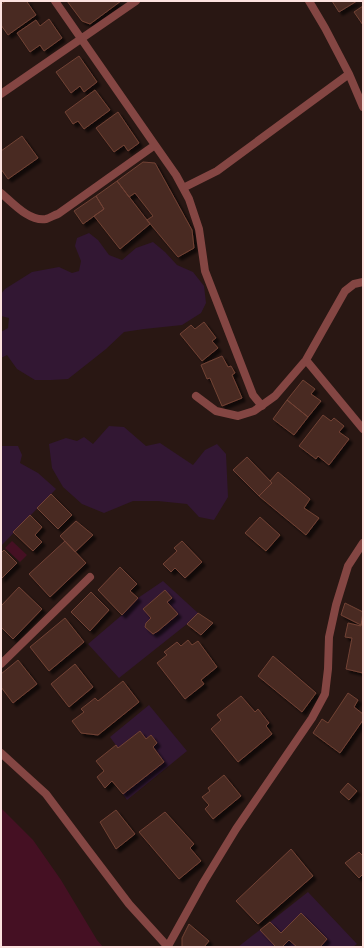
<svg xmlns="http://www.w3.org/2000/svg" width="364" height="948" viewBox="0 0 364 948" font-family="'Public Sans',sans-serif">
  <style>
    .green { fill: #321733 }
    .water { fill: #451023 }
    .building { fill: #482a21; stroke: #724235; filter: url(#shadow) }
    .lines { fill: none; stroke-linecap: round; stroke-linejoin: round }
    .minor { stroke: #844643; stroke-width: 8 }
  </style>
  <defs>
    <filter id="shadow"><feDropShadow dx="3.5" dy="3.5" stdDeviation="1" flood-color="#0009"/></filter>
  </defs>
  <rect width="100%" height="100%" fill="#291713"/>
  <path class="green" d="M 89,233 L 98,240 L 109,255 L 122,260 L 136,248 L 153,242 L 165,252 L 177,265 L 193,272 L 204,286 L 206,303 L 201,313 L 182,325 L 144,329 L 124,332 L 106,349 L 68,379 L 51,380 L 35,380 L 17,369 L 7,355 L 1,358 L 1,332 L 8,328 L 9,318 L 1,316 L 1,294 L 5,289 L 32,272 L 59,267 L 72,273 L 79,271 L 81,261 L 75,246 L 77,238 Z
    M 109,426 L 124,427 L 146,446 L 160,443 L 193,465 L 205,450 L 217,444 L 226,454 L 228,497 L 214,520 L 199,517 L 187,504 L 158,501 L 133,501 L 104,513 L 82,504 L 63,487 L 52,468 L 49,444 L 66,438 L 77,441 L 84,437 L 93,444 Z
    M 1,446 L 18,446 L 22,455 L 20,463 L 38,473 L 56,489 L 1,546 Z
    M 163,581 L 198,613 L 187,624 L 119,678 L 88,644 L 122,615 L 138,598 Z
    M 149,705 L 187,751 L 127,800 L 123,794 L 164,762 L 153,747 L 157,743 L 151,735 L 146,739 L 140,731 L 118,748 L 110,737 Z
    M 308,892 L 357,944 L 353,947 L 238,947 Z"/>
  <path class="water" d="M 12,541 L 27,555 L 20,562 L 5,548 Z
    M 1,808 L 33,840 L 61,880 L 97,940 L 103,947 L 1,947 Z"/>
  <path class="building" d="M 6,1 L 29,1 L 27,2 L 36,15 L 8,35 L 1,25 L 1,4 Z
    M 67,1 L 121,1 L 90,24 L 82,21 Z
    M 332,1 L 357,1 L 339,12 Z
    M 363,6 L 363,25 L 354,12 Z
    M 49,19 L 62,38 L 44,51 L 40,45 L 30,52 L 17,33 L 36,20 L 40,26 Z
    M 79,56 L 97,82 L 84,92 L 80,86 L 71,93 L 56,72 Z
    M 95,90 L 110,110 L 84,129 L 78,121 L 73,124 L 65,112 Z
    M 118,112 L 139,143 L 128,151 L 124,145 L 114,152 L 96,128 Z
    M 22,136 L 38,158 L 8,179 L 1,169 L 1,151 Z
    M 143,162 L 155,163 L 192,230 L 194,248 L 178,257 L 147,220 L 153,216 L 135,193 L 129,197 L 117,181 Z
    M 117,181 L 150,224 L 120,249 L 94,216 L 104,209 L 96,196 Z
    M 96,196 L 104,209 L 83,224 L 74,211 Z
    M 204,322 L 216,338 L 212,341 L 218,348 L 202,361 L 180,334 L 191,325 L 195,329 Z
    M 222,356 L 228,367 L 231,366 L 235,373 L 232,375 L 242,398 L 222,406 L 210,378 L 207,379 L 201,365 Z
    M 303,380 L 315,389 L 311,394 L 321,401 L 308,417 L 287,400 Z
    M 287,400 L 308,417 L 294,435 L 273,419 Z
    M 323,415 L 331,421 L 334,418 L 344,426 L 339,432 L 349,439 L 329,465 L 318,456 L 316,459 L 299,446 Z
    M 247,457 L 272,483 L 259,496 L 233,470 Z
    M 278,472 L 310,499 L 304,508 L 319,518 L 306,535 L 259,496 L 272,483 L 270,481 Z
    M 51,494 L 72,515 L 58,529 L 37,508 Z
    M 30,515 L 42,527 L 35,535 L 42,542 L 33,551 L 13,532 Z
    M 260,517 L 280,535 L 266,551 L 245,533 Z
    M 76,521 L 93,535 L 75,552 L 60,536 Z
    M 65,541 L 86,563 L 50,597 L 29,574 Z
    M 182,541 L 202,562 L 185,578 L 175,568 L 171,572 L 163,564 L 177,551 L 174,548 Z
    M 4,550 L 17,563 L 1,579 L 1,553 Z
    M 120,567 L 137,584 L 130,591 L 138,598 L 122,615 L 98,590 Z
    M 19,587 L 42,609 L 13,639 L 1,627 L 1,606 Z
    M 165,590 L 172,598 L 167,602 L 178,614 L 158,631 L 153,634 L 145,627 L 146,623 L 151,618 L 143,609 Z
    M 91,592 L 109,610 L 90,631 L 71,612 Z
    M 345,603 L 363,612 L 361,625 L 341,615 Z
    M 198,613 L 213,623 L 201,635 L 187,624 Z
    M 65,618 L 84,642 L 49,671 L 30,647 Z
    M 362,621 L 363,621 L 363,673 L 346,669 L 352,638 L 345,637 L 348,623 L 361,626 Z
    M 188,640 L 192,645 L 198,641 L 217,667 L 201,680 L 204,684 L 185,699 L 157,663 L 167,655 L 164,652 L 177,642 L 181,646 Z
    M 273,656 L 316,693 L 302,712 L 258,676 Z
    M 18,660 L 37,684 L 13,703 L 1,687 L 1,674 Z
    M 75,664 L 93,687 L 69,707 L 51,684 Z
    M 123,681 L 139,702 L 98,735 L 81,733 L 72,721 L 84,712 L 81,709 L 95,698 L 98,701 Z
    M 348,693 L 358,700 L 354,707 L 363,714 L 363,720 L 340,753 L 313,733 L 322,719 L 328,723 Z
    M 241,696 L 255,712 L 258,709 L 269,723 L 266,726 L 272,734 L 238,762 L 211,729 L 221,720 L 217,715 Z
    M 140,731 L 146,739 L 151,735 L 157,743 L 153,747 L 164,762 L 123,794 L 112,781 L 105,788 L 97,777 L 104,771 L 96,761 L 116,745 L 118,748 Z
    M 224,775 L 241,796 L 213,819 L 205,809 L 209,805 L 202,797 L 210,791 L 208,788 Z
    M 348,783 L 357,791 L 349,800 L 340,792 Z
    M 116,810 L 135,834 L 116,849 L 100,822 Z
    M 165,812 L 194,844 L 190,848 L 201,861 L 179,879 L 139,832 Z
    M 291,849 L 313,876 L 258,924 L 236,901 Z
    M 359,852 L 363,856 L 363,874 L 359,878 L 345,863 Z
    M 301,913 L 327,939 L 320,947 L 297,947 L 289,940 L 282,947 L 276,947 L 260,930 L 270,922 L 281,933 Z
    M 189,924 L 209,941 L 204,947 L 182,947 L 182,938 Z"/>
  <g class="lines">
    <path class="minor" d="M 55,1 L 155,145 L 176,175 L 189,199 L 199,229 L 205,271 L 253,395 L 262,406
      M 309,1 L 325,28 L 349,74 L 363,107
      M 1,94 L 136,1
      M 183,188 L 217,171 L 349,74
      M 1,193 C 12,202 29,222 46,219 C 50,218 54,215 58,214 L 155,145
      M 306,360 L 363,429
      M 196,396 L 216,411 L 238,416 L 254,411 L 275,396 L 306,360 L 345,291 L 354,284 L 363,282
      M 1,664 L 90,577
      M 1,753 L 46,794 L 85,846 L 129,904 L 168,947
      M 168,946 L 203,883 L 236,829 L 312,718 L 325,694 L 328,669 L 329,637 L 336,605 L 348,566 L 363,543"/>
  </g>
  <rect width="364" height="948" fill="none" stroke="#fce2df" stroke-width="4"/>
</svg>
